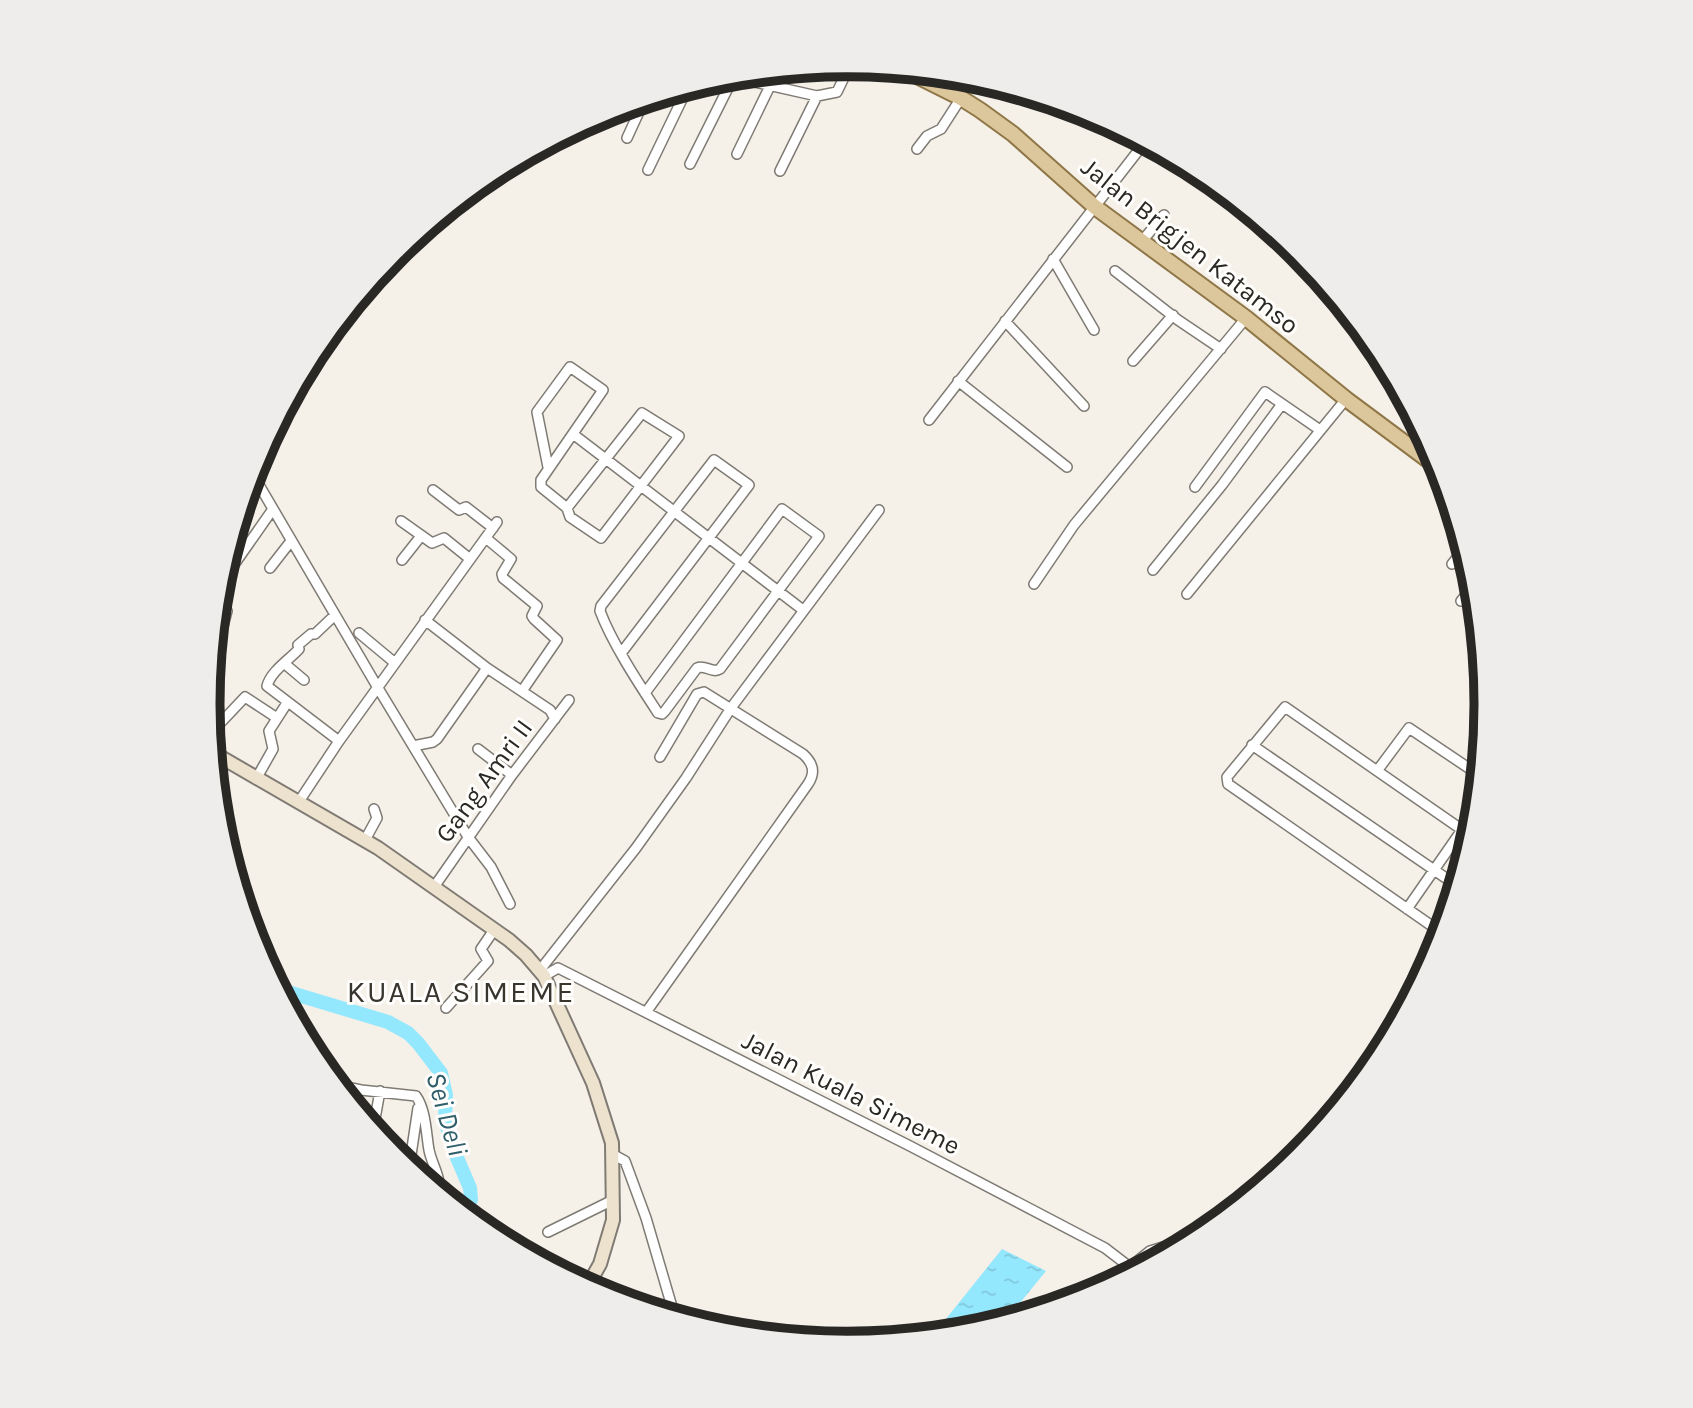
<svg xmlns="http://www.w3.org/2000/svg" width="1693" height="1408" viewBox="0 0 1693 1408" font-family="Karla,sans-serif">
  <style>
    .water { fill: url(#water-ripples) }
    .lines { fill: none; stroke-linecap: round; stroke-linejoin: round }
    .river { stroke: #94e8fe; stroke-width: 14 }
    .minor-casing { stroke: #7f7b74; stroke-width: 12 }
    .secondary-casing { stroke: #7f7b74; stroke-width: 16 }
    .primary-casing { stroke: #8e7646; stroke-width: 18 }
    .minor { stroke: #fff; stroke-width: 9 }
    .secondary { stroke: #ede2cd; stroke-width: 12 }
    .primary { stroke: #dcc69b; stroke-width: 14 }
    .labels { text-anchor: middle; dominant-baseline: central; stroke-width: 6; stroke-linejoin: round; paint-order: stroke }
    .street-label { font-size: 26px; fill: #292825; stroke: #fffefc }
    .water-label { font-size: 28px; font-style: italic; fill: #305f6b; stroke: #fffefc }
    .quarter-label { font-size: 30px; letter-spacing: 2px; fill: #38352f; stroke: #fffefc }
    .rim { fill: none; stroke: #292825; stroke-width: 9 }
  </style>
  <defs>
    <pattern id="water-ripples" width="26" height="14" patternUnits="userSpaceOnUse" patternTransform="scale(1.75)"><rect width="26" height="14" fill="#94e8fe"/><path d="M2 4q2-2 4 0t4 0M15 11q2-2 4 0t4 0" fill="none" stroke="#80c7da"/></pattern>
  </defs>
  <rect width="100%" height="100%" fill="#f5f0e8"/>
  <path class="water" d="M 1002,1249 L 1046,1271 L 1006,1320 L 971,1331 L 933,1335 Z"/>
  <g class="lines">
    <path class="river" d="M 278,989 L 388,1022 L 408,1033 L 418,1043 L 441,1073 L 446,1095 L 445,1119 L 452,1146 L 470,1188 L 471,1200 L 462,1211"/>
    <g class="minor-casing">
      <path id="minor" d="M 728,76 L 817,96 L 837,92 L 850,65
        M 627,138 L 644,101
        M 917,149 L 927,136 L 941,129 L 961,98
        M 737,154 L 770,86
        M 690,164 L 733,78
        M 648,170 L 688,87
        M 780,171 L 817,96
        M 1142,241 L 1164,215
        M 1053,259 L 1094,330
        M 1115,271 L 1178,320 L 1221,349
        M 1005,321 L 1084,406
        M 1133,361 L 1173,315
        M 958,381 L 1067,467
        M 929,420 L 1145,142
        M 276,422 L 282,414
        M 573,434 L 803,610
        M 548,467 L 537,412 L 570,367 L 603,390 L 541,480 L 541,487 L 567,508 L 642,413 L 679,436 L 601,538 L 570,517 L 567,508
        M 252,473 L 378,688 L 468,837 L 491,867 L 510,904
        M 1195,487 L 1265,392 L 1320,430
        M 433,490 L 459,510 L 466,507 L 493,528
        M 401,521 L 432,543 L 444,538 L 470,559
        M 487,539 L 511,559 L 502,574 L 503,578 L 537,606 L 532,616 L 534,619 L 557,640 L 522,691
        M 402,560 L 421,536
        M 1452,564 L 1464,549
        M 270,568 L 291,541
        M 1153,570 L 1222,485 L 1282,404
        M 1034,584 L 1074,525 L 1246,318
        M 219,586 L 273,509
        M 1187,594 L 1346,399
        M 1461,601 L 1474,585
        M 335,615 L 315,634 L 311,634 L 298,645 L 299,649 C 289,660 271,671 267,686 L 339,741
        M 425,620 L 487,668 L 550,710 L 555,719
        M 359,633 L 395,663
        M 214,638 L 223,626 L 227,611 L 217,601
        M 622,652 L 749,485 L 714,460 L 601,606 L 600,611 C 612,643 639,684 658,713 L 662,714 L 665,711 L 697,668 C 705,664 712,674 720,669 L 819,536 L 782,509 L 645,693
        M 285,664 L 304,680
        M 210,734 L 245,697 L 277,718
        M 1252,745 L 1456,885
        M 413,746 L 433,742 L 437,739 L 487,668
        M 478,749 L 512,775
        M 1377,771 L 1409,728 L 1479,775
        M 256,779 L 273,749 L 269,731 L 287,703
        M 298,803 L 339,741 L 497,522
        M 365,840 L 377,818 L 374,809
        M 434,887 L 512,775 L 569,700
        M 1407,909 L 1475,811
        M 1442,933 L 1228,784 L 1227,777 L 1285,707 L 1471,836
        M 540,970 L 636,848 L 686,778 L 731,708 L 879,510
        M 544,976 L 558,968 L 910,1146 L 1105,1248 L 1135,1271
        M 446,1008 L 488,961 L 481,949 L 494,930
        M 647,1011 L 808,784 C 816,772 813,763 803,754 L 704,692 L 697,694 L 660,757
        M 336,1085 L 361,1090 L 416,1096 C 426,1110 426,1133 429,1150 C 432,1165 441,1176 439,1192
        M 373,1130 L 380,1091
        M 614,1155 L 625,1161 L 646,1218 L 675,1317
        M 409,1168 L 418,1108
        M 548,1232 L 613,1200
        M 1130,1267 L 1150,1251 L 1163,1247 L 1170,1252"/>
    </g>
    <g class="secondary-casing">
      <path id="secondary" d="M 212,752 L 378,848 L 509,940 L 526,955 L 544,976 L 593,1083 L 612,1143 L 613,1220 L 600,1264 L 587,1287"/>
    </g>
    <g class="primary-casing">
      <path id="primary" d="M 905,70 L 961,98 L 980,110 L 1013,134 L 1095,207 L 1246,318 L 1346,399 L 1440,469"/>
    </g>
    <use href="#minor" class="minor"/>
    <use href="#secondary" class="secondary"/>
    <use href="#primary" class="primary"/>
  </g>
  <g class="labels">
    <g class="street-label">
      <text transform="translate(1190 246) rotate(38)">Jalan Brigjen Katamso</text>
      <text transform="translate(484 781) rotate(-54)">Gang Amri II</text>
      <text transform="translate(851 1093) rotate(27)">Jalan Kuala Simeme</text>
    </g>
    <g class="water-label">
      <text transform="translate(447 1114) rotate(74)">Sei Deli</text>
    </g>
    <g class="quarter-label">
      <text x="461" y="992">KUALA SIMEME</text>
    </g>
  </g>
  <path d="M0 0H1693V1408H0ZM220 704a627 627 0 1 1 1254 0a627 627 0 1 1-1254 0Z" fill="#eeedeb" fill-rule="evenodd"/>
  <path class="rim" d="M220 704a627 627 0 1 1 1254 0a627 627 0 1 1-1254 0Z"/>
</svg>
